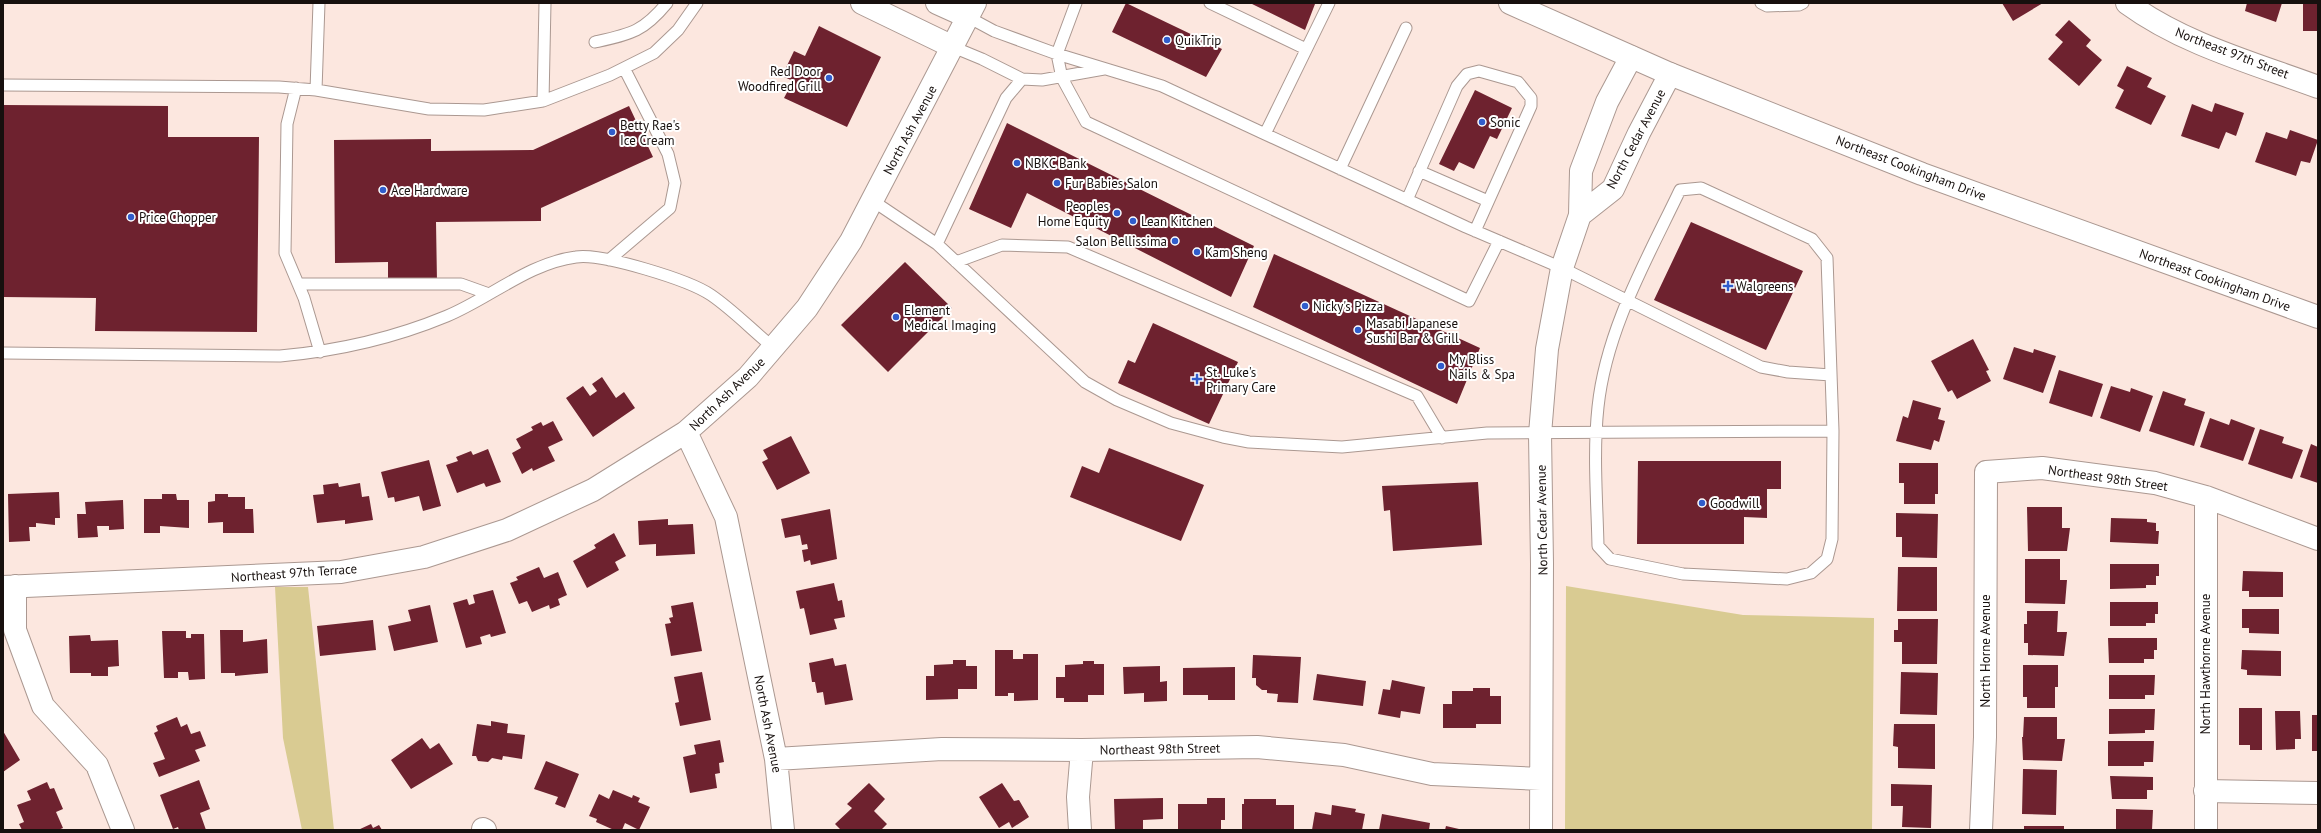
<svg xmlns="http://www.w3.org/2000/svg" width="2321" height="833" viewBox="0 0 2321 833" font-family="'PT Sans',sans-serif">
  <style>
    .green { fill: #d9cb92 }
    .building { fill: #6e222f }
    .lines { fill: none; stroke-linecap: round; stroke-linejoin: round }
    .service-casing { stroke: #ab9891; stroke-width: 13 }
    .minor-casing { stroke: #ab9891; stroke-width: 24 }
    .primary-casing { stroke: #ab9891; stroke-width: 24 }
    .service { stroke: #fff; stroke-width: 11 }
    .minor { stroke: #fff; stroke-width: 22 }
    .primary { stroke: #fff; stroke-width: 22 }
    .poi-dot { fill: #305dcc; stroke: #fff; stroke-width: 1.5 }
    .labels { text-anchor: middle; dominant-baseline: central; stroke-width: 4; stroke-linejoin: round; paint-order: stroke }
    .poi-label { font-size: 13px; fill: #17100e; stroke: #fff; text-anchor: start }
    .street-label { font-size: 13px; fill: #17100e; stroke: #fff }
  </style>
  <rect width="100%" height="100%" fill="#fce7df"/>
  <path class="green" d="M 1566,586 L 1743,615 L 1874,618 L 1872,830 L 1565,830 Z
    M 275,587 L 308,587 L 334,830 L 302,830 L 283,738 Z"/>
  <path class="building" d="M 1126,3 L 1222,49 L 1206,77 L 1112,32 Z
    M 1250,3 L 1314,3 L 1315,4 L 1305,30 Z
    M 2002,3 L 2043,3 L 2013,21 Z
    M 2247,3 L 2282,3 L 2276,22 L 2245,11 Z
    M 2303,3 L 2318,3 L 2318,31 L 2303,31 Z
    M 2069,20 L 2091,40 L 2086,46 L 2102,60 L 2079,86 L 2048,59 L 2063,42 L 2055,35 Z
    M 819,26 L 881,57 L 847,127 L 784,98 L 793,81 L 782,76 L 794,51 L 805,56 Z
    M 2127,66 L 2152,78 L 2147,87 L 2166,96 L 2151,125 L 2115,108 L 2124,90 L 2117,86 Z
    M 1475,90 L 1512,108 L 1497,139 L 1490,136 L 1474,169 L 1459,162 L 1454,171 L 1439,164 Z
    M 2215,103 L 2244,113 L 2236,136 L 2226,132 L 2219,149 L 2181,136 L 2192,104 L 2212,112 Z
    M 3,105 L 168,106 L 168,137 L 259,137 L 257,332 L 95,331 L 96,298 L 3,297 Z
    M 629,106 L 653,157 L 541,208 L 541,221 L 436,222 L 437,282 L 388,283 L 388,262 L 335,263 L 334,140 L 431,139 L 431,151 L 533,150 Z
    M 1007,123 L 1254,246 L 1231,297 L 1027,193 L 1011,228 L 969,209 Z
    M 2290,130 L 2318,140 L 2310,163 L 2301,161 L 2296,176 L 2255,162 L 2266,132 L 2287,139 Z
    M 1691,222 L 1803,271 L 1766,350 L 1654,300 Z
    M 1274,254 L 1480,348 L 1457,404 L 1253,307 Z
    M 905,262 L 952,308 L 888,372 L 841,325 Z
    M 1153,323 L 1238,362 L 1209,424 L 1118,383 L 1128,360 L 1135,363 Z
    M 1973,339 L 1989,370 L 1986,371 L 1991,381 L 1957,399 L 1952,390 L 1948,392 L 1931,361 Z
    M 2014,347 L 2033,353 L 2034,349 L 2056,356 L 2043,393 L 2003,379 Z
    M 2059,370 L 2103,384 L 2092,417 L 2049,403 Z
    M 602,377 L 616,398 L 624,392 L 635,408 L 593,437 L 566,398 L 583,386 L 590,396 L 597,391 L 592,384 Z
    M 2111,386 L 2130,392 L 2131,388 L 2153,396 L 2140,432 L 2100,418 Z
    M 2163,391 L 2186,399 L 2184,405 L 2205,412 L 2194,446 L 2149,431 Z
    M 1913,400 L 1941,408 L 1938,419 L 1945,421 L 1939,442 L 1934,440 L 1931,450 L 1896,441 L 1903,416 L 1908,418 Z
    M 2210,418 L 2229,425 L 2231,419 L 2255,428 L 2243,461 L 2200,447 Z
    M 553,421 L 563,440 L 548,447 L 555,461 L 533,471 L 532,468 L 522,474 L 512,453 L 521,448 L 516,439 L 533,430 L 531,427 L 541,422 L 543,426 Z
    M 2260,429 L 2284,437 L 2282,443 L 2303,450 L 2292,479 L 2248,464 Z
    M 791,436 L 810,473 L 777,490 L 762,462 L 768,459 L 763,450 Z
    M 2311,444 L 2318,447 L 2318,483 L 2300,477 Z
    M 1109,448 L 1204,485 L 1181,541 L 1070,497 L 1082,466 L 1099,473 Z
    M 488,449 L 501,482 L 486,487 L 484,483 L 457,493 L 446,465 L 458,461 L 456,457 L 471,451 L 473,455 Z
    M 429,460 L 441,506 L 423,511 L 419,496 L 395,502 L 394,497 L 388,498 L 381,472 Z
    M 1638,461 L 1781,461 L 1781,489 L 1767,489 L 1767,518 L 1744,517 L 1744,544 L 1637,544 Z
    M 1899,463 L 1938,463 L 1938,494 L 1935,494 L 1935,504 L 1904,504 L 1904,483 L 1899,483 Z
    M 1478,482 L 1482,545 L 1393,551 L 1390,510 L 1384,511 L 1382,486 Z
    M 338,483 L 339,487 L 360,483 L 362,497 L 369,496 L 373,520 L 345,524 L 345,520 L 317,523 L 313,495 L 324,494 L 323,485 Z
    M 59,492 L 60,518 L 55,518 L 55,525 L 36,523 L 36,527 L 29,527 L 30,541 L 9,542 L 8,494 Z
    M 162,494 L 176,494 L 177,500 L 189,500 L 189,528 L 160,526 L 160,533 L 144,533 L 144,499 L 162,499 Z
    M 215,494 L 228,494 L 228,497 L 245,497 L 245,509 L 253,509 L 254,533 L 223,533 L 223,522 L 208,523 L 208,502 L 215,501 Z
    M 123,500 L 124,529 L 109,530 L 109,526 L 97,526 L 98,537 L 78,538 L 77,514 L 86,514 L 85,502 Z
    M 2027,507 L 2062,507 L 2062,528 L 2070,528 L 2067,551 L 2028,551 Z
    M 830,509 L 837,559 L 811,565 L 810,560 L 804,562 L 802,550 L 808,549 L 807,544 L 802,545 L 800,535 L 785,538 L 781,519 Z
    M 1896,513 L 1938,514 L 1937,558 L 1902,557 L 1902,537 L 1896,537 Z
    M 2111,518 L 2147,519 L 2147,522 L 2156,523 L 2156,531 L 2159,531 L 2158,544 L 2110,542 Z
    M 668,519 L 668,525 L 693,524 L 695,554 L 656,556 L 656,544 L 639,545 L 638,521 Z
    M 614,533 L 626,556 L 615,562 L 619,570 L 587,588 L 573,561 L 596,548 L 594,545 Z
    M 2025,559 L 2060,559 L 2060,580 L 2067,580 L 2065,604 L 2025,603 Z
    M 2110,564 L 2159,564 L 2159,576 L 2156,576 L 2156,585 L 2146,585 L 2146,588 L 2110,589 Z
    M 539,567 L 544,578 L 558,572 L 567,595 L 558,599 L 560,605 L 550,609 L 549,605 L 532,612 L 527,601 L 519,604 L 510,583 L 518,580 L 516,577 Z
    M 1898,567 L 1937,567 L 1937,611 L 1897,611 Z
    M 2243,571 L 2283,572 L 2283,597 L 2249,597 L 2249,591 L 2242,591 Z
    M 834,583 L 838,601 L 842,600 L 845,617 L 834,619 L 837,629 L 810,635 L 804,608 L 800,609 L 796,591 Z
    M 493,590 L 506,633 L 491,637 L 490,634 L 480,637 L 482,644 L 466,648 L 453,603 L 467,599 L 469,605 L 475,603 L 473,595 Z
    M 693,602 L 702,651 L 671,656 L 665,624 L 671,623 L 669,618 L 673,617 L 671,606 Z
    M 2110,602 L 2158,602 L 2158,614 L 2155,614 L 2155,623 L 2146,623 L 2146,626 L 2110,626 Z
    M 430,605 L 438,642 L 394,651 L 388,626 L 411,621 L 408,610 Z
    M 2242,609 L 2279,609 L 2279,634 L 2249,633 L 2249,628 L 2242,628 Z
    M 2027,611 L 2058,611 L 2057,632 L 2067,632 L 2064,656 L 2028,655 L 2028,643 L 2024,643 L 2024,624 L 2027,624 Z
    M 1898,619 L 1938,619 L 1937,664 L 1902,664 L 1902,642 L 1894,642 L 1894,630 L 1898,630 Z
    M 373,620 L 376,650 L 320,656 L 317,626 Z
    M 220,630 L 243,630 L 243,642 L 267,639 L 268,673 L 235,676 L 235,673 L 221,673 Z
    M 162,631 L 186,631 L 186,638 L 191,638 L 191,634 L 204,634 L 205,679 L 189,680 L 188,672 L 178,672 L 178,678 L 164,678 Z
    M 90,635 L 91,641 L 118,640 L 119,666 L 108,667 L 108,676 L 91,676 L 91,673 L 70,673 L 69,636 Z
    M 2108,638 L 2157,638 L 2157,650 L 2154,650 L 2154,659 L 2144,659 L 2144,663 L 2109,663 Z
    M 995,650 L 1013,650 L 1013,659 L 1023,659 L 1023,654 L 1038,654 L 1038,700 L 1014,701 L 1014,693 L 1008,693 L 1008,696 L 995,696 Z
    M 2242,650 L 2281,651 L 2281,676 L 2247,675 L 2247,670 L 2241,669 Z
    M 1253,655 L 1301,657 L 1298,703 L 1277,702 L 1278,694 L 1267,693 L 1267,690 L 1262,690 L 1256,685 L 1256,678 L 1252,678 Z
    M 833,658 L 835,666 L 846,664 L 853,700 L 825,705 L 823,692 L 817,693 L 815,682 L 812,682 L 809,663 Z
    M 953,660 L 966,660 L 966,666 L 977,666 L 977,689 L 958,689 L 958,699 L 926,700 L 926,676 L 934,676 L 934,665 L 953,664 Z
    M 1083,661 L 1094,661 L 1094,664 L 1104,664 L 1104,695 L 1088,695 L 1088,702 L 1064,702 L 1064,698 L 1056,698 L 1056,677 L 1065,677 L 1065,665 L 1083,664 Z
    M 2023,665 L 2058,665 L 2058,687 L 2055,687 L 2055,708 L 2027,708 L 2027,697 L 2023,697 Z
    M 1160,666 L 1160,682 L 1167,681 L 1167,701 L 1144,702 L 1144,693 L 1124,694 L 1123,667 Z
    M 1235,667 L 1235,700 L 1208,700 L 1208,695 L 1183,695 L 1183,668 Z
    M 702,672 L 711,720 L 680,726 L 675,703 L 679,702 L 674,677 Z
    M 1901,672 L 1938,673 L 1937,715 L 1900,714 Z
    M 1317,674 L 1366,681 L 1363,706 L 1313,700 Z
    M 2109,675 L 2155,675 L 2154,695 L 2145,695 L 2145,699 L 2109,699 Z
    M 1392,680 L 1425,687 L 1420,714 L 1401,711 L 1400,718 L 1378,714 L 1383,689 L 1390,690 Z
    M 1473,688 L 1490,688 L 1490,696 L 1501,696 L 1501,724 L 1476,724 L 1476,728 L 1443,728 L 1443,704 L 1452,704 L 1452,691 L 1473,691 Z
    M 2239,708 L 2262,708 L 2262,750 L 2250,750 L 2250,745 L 2239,745 Z
    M 2109,709 L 2155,709 L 2154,730 L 2145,730 L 2145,733 L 2109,734 Z
    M 2275,711 L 2300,711 L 2301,739 L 2295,739 L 2295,749 L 2276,750 Z
    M 2312,715 L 2318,715 L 2318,751 L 2312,751 Z
    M 177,717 L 181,727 L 187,724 L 191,734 L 200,731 L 206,746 L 195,750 L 200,761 L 159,777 L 153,763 L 165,759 L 154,733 L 158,731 L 156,726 Z
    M 2024,717 L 2057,717 L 2057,739 L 2065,739 L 2062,761 L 2023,760 L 2022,737 L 2023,737 Z
    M 491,721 L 508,724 L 507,733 L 525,735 L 522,759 L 503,756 L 502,760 L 492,758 L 488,762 L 478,761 L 476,756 L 472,756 L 477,724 L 491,726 Z
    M 1894,724 L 1935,724 L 1935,769 L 1898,768 L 1898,747 L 1893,746 Z
    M 3,731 L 20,760 L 3,772 Z
    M 422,738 L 430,749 L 439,743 L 453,764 L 411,789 L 391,760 Z
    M 720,740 L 724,762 L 719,763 L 720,773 L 715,774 L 717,788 L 690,793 L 683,757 L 696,754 L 694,745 Z
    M 2108,741 L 2154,741 L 2153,762 L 2144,762 L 2144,766 L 2108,766 Z
    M 546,761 L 579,774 L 565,808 L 555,804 L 558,797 L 534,789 Z
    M 2023,769 L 2057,770 L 2056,815 L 2022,814 Z
    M 2110,776 L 2153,777 L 2153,790 L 2147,790 L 2147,799 L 2112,799 Z
    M 199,780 L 210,809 L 200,813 L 206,830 L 179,830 L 178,827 L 173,829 L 160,795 Z
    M 47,782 L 50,789 L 54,788 L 63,809 L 56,812 L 63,828 L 58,830 L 22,830 L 19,824 L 24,822 L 17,805 L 31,800 L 27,791 Z
    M 869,783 L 885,799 L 874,811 L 887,824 L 881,830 L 841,830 L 835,824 L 852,808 L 847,804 Z
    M 1002,783 L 1014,801 L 1019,800 L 1029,817 L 1012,828 L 1009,822 L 999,828 L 979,797 Z
    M 1891,784 L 1932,785 L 1931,828 L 1902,827 L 1903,806 L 1891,806 Z
    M 613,790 L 632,798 L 633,795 L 640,798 L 638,802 L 650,807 L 639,830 L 625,823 L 622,830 L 614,830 L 596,822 L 597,819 L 589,816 L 599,794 L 609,799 Z
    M 1163,798 L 1163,819 L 1143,820 L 1143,830 L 1115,830 L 1114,799 Z
    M 1207,798 L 1225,798 L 1225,820 L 1221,820 L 1221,830 L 1178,830 L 1178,804 L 1207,804 Z
    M 1244,799 L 1276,799 L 1276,805 L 1294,805 L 1294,830 L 1242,830 L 1242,804 L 1244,804 Z
    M 1332,805 L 1356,809 L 1355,812 L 1365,814 L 1362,830 L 1312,830 L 1315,812 L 1331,815 Z
    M 2116,809 L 2153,810 L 2152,830 L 2116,830 Z
    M 1382,814 L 1430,823 L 1429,830 L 1379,830 Z
    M 371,824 L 373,828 L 379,825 L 382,830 L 358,830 Z
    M 1446,826 L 1459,829 L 1459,830 L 1445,830 Z
    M 2024,826 L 2064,826 L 2064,830 L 2024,830 Z"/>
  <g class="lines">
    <g class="service-casing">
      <path id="service" d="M 1076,3 L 1057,54 L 1062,78 L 1086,122 L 1469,301 L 1499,241
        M 1210,3 L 1306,49
        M 1761,3 L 1767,6 L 1799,5 L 1803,3
        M 968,17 L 994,31 L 1057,54 L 1162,86 L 1265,134 L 1329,3
        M 595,42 C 631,34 643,32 667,3
        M 953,47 L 982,59 L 1022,79 L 1042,80 L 1104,69
        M 3,85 L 279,87 L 316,90 L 429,109 L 484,110 L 543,101 L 610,75 L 654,53 L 678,30 L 697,3
        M 296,88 L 287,124 L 285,253 L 304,298 L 320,352
        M 316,90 L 319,3
        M 543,101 L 545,3
        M 1265,134 L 1466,227 L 1562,268 L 1761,367 L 1788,372 L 1831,375
        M 1340,169 L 1406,28
        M 1419,171 L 1488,201
        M 1701,188 L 1812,239 L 1827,258 L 1833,431 L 1832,539 L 1827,559 L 1811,573 L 1787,579 L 1683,574 L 1610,559 L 1598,546 C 1597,500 1593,453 1598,407 C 1606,330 1647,259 1680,190 Z
        M 1407,200 L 1457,86 L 1467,74 L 1479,71 L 1518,82 L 1531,98 L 1531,106 L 1475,231
        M 873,201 L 937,244 L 1006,98 L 1022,79
        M 937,244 L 1085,382 L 1117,400 L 1171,423 L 1223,437 L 1249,442 L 1342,447 L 1487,433 L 1833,431
        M 609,260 L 670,208 L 675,183 L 668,154 L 624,68
        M 956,262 L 1002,245 L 1068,247 L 1417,396 L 1442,438
        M 298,284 L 461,284 L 489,294
        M 3,353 L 280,356 C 337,351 394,338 447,316 C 490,298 529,263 576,257 C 602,253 689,280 711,295 C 733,310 753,331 774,348"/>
    </g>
    <g class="minor-casing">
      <path id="minor" d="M 862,3 L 953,47
        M 937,3 L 968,17
        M 2127,3 C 2183,44 2253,63 2318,87
        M 1580,215 L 1613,189 L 1639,133 L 1670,74
        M 686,432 L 726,517 L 776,759 L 783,830
        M 2206,497 L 2206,830
        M 15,586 L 15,630 L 43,706 L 97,765 L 123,830
        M 3,587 L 341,572 L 424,557 L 507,530 L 593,490 L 686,432 L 748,377 L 807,308 L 851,241 L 975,3
        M 776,759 L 942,749 L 1082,750 L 1257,747 L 1344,755 L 1432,774 L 1541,779
        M 2205,791 L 2318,793
        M 483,829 L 485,830
        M 1080,830 L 1078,797 L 1082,750
        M 1541,830 L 1542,563 L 1540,434 L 1547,349 L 1562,268 L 1580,215 L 1581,171 L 1607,102 L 1631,57
        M 1981,830 L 1985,737 L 1986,472 L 2042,468 L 2155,483 L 2206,497 L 2318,539"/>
    </g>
    <g class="primary-casing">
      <path id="primary" d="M 1510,3 L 1670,74 L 1922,174 L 2318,317"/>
    </g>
    <use href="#service" class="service"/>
    <use href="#minor" class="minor"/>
    <use href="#primary" class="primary"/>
  </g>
  <g class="poi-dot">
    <circle cx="1167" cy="40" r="4"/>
    <circle cx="829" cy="78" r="4"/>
    <circle cx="1482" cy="122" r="4"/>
    <circle cx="612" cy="132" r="4"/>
    <circle cx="1017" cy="163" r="4"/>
    <circle cx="1057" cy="183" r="4"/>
    <circle cx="383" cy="190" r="4"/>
    <circle cx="1117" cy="213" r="4"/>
    <circle cx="131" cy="217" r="4"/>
    <circle cx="1133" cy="221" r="4"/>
    <circle cx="1175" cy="241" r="4"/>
    <circle cx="1197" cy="252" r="4"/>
    <path d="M1726 280h4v4h4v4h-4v4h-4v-4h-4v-4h4z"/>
    <circle cx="1305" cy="306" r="4"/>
    <circle cx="896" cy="317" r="4"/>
    <circle cx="1358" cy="330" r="4"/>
    <circle cx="1441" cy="366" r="4"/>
    <path d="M1195 373h4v4h4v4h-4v4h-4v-4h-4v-4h4z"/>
    <circle cx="1702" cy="503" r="4"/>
  </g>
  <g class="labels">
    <g class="poi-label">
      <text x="1175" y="40">QuikTrip</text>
      <text x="821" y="71" text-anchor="end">Red Door<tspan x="821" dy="15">Woodfired Grill</tspan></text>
      <text x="1490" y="122">Sonic</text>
      <text x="620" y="125">Betty Rae's<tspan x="620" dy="15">Ice Cream</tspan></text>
      <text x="1025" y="163">NBKC Bank</text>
      <text x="1065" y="183">Fur Babies Salon</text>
      <text x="391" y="190">Ace Hardware</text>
      <text x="1109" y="206" text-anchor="end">Peoples<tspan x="1109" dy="15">Home Equity</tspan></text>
      <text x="139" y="217">Price Chopper</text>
      <text x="1141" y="221">Lean Kitchen</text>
      <text x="1167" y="241" text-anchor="end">Salon Bellissima</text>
      <text x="1205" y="252">Kam Sheng</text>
      <text x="1736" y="286">Walgreens</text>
      <text x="1313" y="306">Nicky's Pizza</text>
      <text x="904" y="310">Element<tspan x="904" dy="15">Medical Imaging</tspan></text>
      <text x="1366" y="323">Masabi Japanese<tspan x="1366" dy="15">Sushi Bar &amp; Grill</tspan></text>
      <text x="1449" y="359">My Bliss<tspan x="1449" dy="15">Nails &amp; Spa</tspan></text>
      <text x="1206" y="372">St. Luke's<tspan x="1206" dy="15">Primary Care</tspan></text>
      <text x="1710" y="503">Goodwill</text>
    </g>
    <g class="street-label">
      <text transform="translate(2232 53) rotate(21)">Northeast 97th Street</text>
      <text transform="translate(910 130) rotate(-62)">North Ash Avenue</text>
      <text transform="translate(1636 139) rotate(-62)">North Cedar Avenue</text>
      <text transform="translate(1911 168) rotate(21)">Northeast Cookingham Drive</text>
      <text transform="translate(2215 280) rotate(20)">Northeast Cookingham Drive</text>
      <text transform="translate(727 394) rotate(-44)">North Ash Avenue</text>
      <text transform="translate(2108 478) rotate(8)">Northeast 98th Street</text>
      <text transform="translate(1542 520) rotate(-91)">North Cedar Avenue</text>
      <text transform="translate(294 573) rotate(-4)">Northeast 97th Terrace</text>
      <text transform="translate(1985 651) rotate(-90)">North Horne Avenue</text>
      <text transform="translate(2205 664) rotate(-90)">North Hawthorne Avenue</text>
      <text transform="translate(768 724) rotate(79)">North Ash Avenue</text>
      <text transform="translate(1160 749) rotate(-1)">Northeast 98th Street</text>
    </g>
  </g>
  <rect width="2321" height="833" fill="none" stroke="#17100e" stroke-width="8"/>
</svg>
